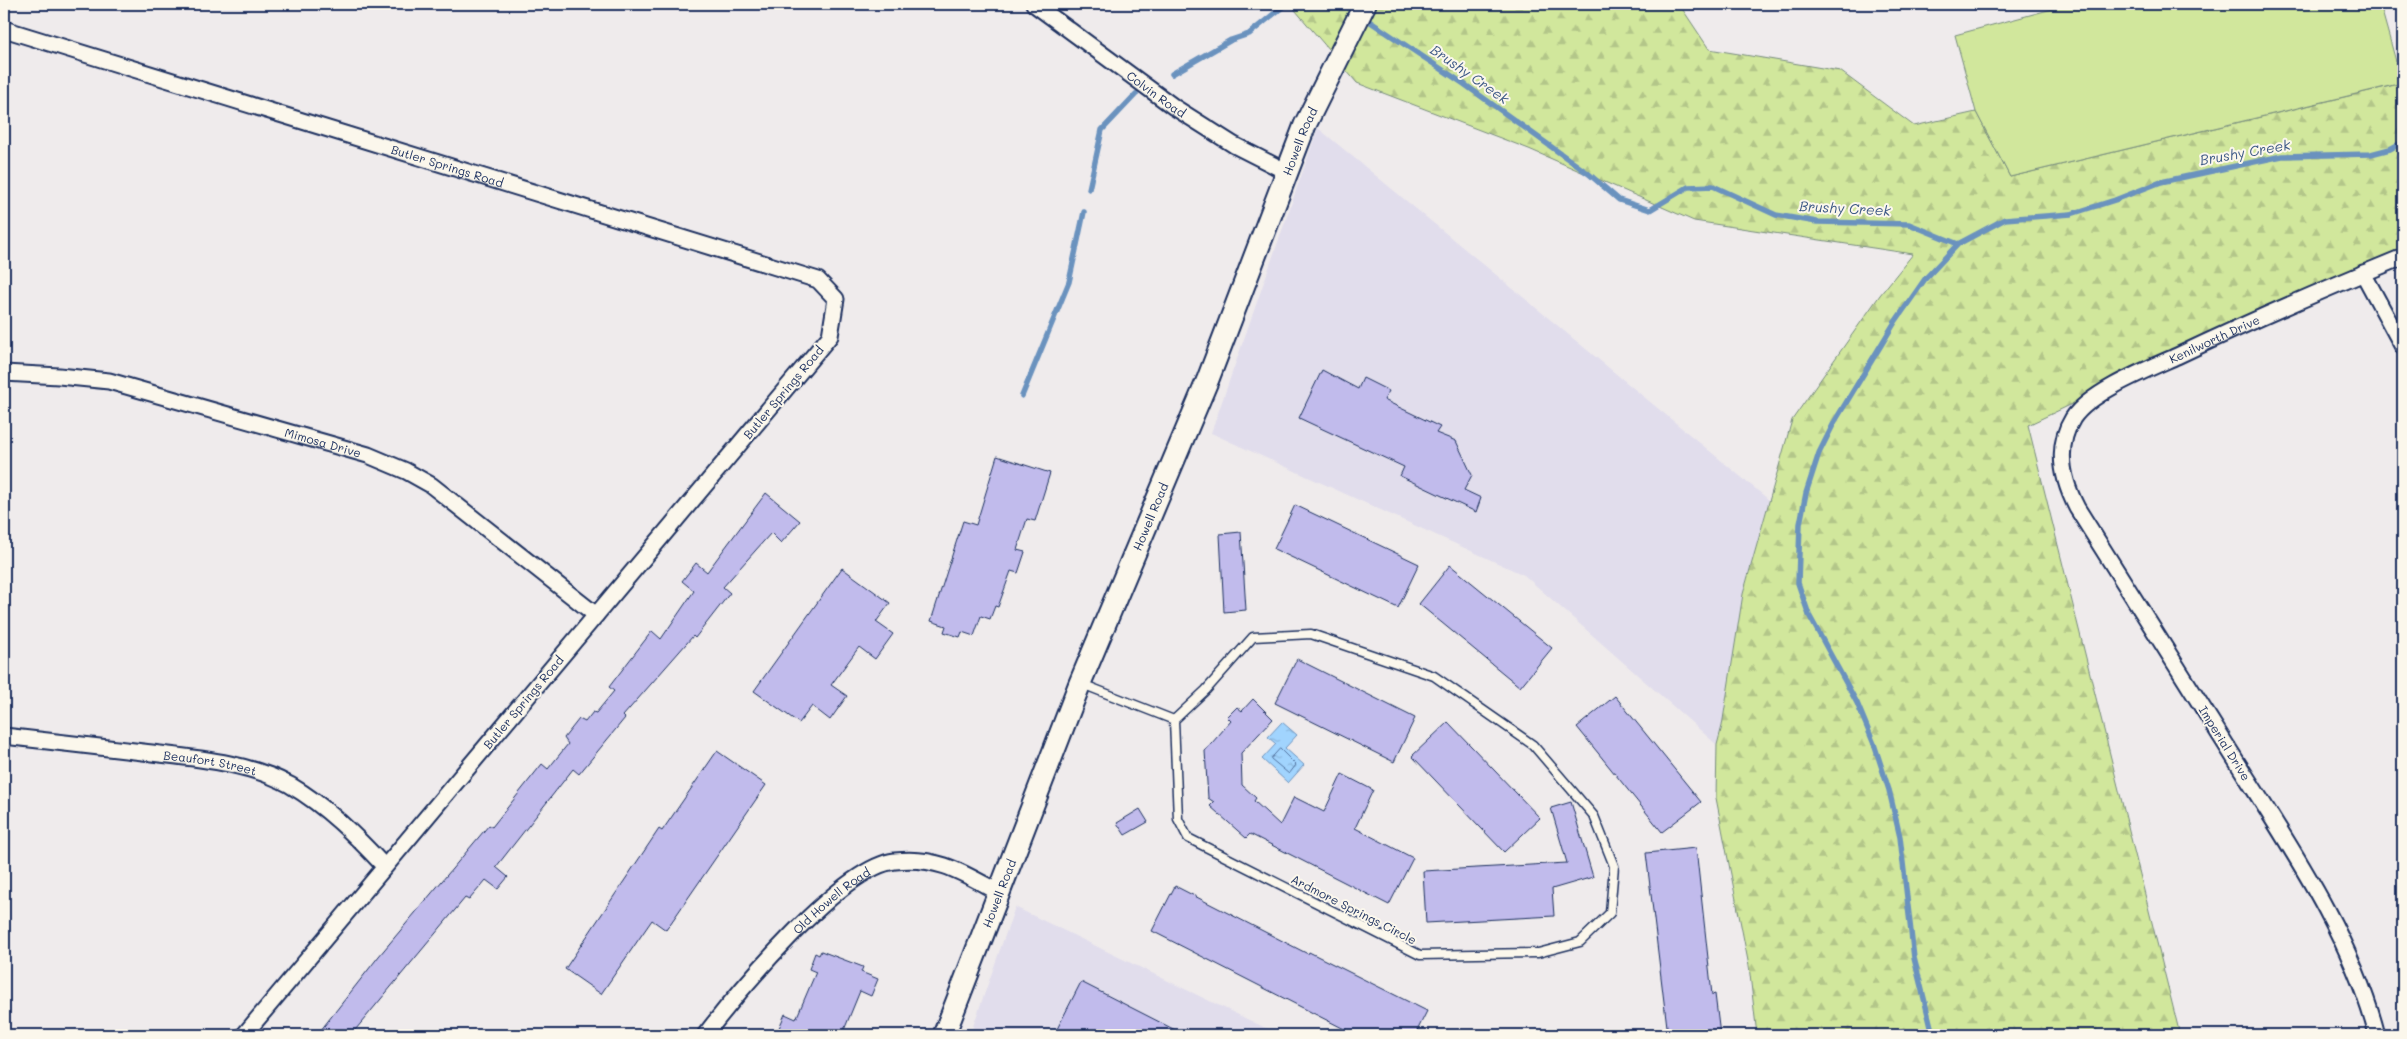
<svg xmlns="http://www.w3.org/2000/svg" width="2407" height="1039" viewBox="0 0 2407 1039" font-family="Mali,sans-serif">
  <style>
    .built { fill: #e1ddec }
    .forest { fill: url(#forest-firs); stroke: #768b7d }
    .pitch { fill: #d1e79c; stroke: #768b7d }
    .water { fill: url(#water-ripples); stroke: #6b92be }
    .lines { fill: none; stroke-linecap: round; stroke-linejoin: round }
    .shore { stroke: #51719e; stroke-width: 1 }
    .stream { stroke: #6b92be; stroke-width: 5.5 }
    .building { fill: #c1bbec; stroke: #1b2f5e }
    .service-casing { stroke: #1b2f5e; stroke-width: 11 }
    .minor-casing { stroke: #1b2f5e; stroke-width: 19 }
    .secondary-casing { stroke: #1b2f5e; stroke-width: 25 }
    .service { stroke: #fbf7ec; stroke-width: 8 }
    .minor { stroke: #fbf7ec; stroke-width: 15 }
    .secondary { stroke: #fbf7ec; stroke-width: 21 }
    .labels { text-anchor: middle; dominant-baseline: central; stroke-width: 4; stroke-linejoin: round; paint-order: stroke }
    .street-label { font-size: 12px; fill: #1b2f5e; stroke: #fbf7ec }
    .water-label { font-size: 14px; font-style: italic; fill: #3c5886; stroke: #fbf7ec }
  </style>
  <defs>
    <pattern id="forest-firs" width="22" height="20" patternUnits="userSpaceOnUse" patternTransform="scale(1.25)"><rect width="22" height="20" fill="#d1e79c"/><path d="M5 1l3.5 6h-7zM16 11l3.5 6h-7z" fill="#b3c689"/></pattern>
    <pattern id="water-ripples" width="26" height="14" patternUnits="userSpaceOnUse" patternTransform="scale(1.25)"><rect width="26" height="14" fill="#a1d4fe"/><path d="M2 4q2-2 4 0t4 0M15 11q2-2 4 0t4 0" fill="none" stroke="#8ab6dc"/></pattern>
  </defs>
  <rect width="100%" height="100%" fill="#efebec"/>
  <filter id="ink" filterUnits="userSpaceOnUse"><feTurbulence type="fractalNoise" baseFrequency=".02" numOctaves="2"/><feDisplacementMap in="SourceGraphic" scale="10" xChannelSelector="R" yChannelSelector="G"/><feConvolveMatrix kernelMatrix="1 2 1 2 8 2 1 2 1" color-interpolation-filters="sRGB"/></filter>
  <g filter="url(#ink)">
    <path class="built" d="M 1318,128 L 1769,500 L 1743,594 L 1722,726 L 1717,745 L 1524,575 L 1211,433 Z
      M 1015,907 L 1280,1035 L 970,1035 Z"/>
    <path class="forest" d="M 1290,4 L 1679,4 L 1709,49 L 1840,71 L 1914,126 L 1976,112 L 2010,177 L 2403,83 L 2403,247 L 2028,425 L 2180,1035 L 1757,1035 L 1749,966 L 1716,798 L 1717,745 L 1722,726 L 1743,594 L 1792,420 L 1880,295 L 1913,254 L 1694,221 L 1529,149 L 1357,83 Z"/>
    <path class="pitch" d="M 2071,4 L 2380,4 L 2402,83 L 2010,177 L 1976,112 L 1955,35 Z"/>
    <path class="water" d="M 1282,722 L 1297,735 L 1285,748 L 1304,765 L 1288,783 L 1262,759 L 1276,744 L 1268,737 Z"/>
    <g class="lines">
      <path class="shore" d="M 1280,749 L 1296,765 L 1289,774 L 1271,759 Z"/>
      <path class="stream" d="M 1343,4 L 1355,12
        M 1363,17 L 1464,84 L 1589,174 L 1619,200 L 1650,210 L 1688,187 L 1713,186 L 1776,215 L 1817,222 L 1909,224 L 1958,244
        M 1172,74 L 1231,40 L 1249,34 L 1286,4
        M 1089,189 L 1102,130 L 1136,94
        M 1022,396 L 1069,282 L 1084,212
        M 1933,1035 L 1914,958 L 1900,837 L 1889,790 L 1874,744 L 1857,703 L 1809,615 L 1798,583 L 1800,524 L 1806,493 L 1819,453 L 1835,421 L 1895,322 L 1925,279 L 1958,244 L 2005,219 L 2071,214 L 2115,200 L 2161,182 L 2282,156 L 2371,154 L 2390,149 L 2403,142"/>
    </g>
    <path class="building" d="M 1322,370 L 1358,389 L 1363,378 L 1389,391 L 1384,400 L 1440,427 L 1436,433 L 1456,441 L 1472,475 L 1464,490 L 1481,498 L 1476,512 L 1400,476 L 1404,467 L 1299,418 Z
      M 997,456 L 1050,473 L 1035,521 L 1027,519 L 1017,550 L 1025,552 L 1018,573 L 1011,571 L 998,607 L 995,606 L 990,619 L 981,616 L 974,636 L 962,632 L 960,637 L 944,632 L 946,626 L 931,621 L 963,521 L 976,525 Z
      M 766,493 L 800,521 L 781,543 L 771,533 L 723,587 L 730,593 L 695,638 L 693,636 L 623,716 L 625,718 L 579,774 L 573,769 L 496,867 L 508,877 L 498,889 L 486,880 L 469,900 L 465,898 L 351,1035 L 317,1035 L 379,956 L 489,825 L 492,827 L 542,764 L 548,769 L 568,744 L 564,738 L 579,719 L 585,722 L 593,712 L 596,713 L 614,691 L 609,687 L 652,631 L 661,639 L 694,591 L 682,581 L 696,563 L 707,572 Z
      M 1295,505 L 1419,564 L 1398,608 L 1274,549 Z
      M 1241,532 L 1246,610 L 1224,612 L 1220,534 Z
      M 1450,565 L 1552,648 L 1520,687 L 1419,604 Z
      M 842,568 L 890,603 L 876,622 L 893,634 L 875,659 L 859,647 L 831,685 L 847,696 L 830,720 L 812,706 L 799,723 L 754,691 Z
      M 1297,659 L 1415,718 L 1394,762 L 1275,703 Z
      M 1615,696 L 1701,802 L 1662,832 L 1577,727 Z
      M 1253,699 L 1273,719 L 1241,753 L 1242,785 L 1256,798 L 1254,801 L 1280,825 L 1294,797 L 1324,812 L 1342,774 L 1373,790 L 1355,828 L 1413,858 L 1389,905 L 1250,834 L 1246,838 L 1210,806 L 1214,802 L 1208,798 L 1205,751 L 1231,721 L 1227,717 L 1237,707 L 1242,711 Z
      M 1448,722 L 1540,818 L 1504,852 L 1412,756 Z
      M 717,751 L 766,785 L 666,930 L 652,920 L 601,994 L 565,969 L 659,829 L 662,831 Z
      M 1571,802 L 1593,877 L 1552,889 L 1554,916 L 1426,923 L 1423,871 L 1567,863 L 1551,808 Z
      M 1140,809 L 1148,822 L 1125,835 L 1117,823 Z
      M 1696,848 L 1712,995 L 1715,994 L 1720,1035 L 1668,1035 L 1646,853 Z
      M 1175,886 L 1308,954 L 1309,952 L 1427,1011 L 1415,1035 L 1356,1035 L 1152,931 Z
      M 821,951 L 863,967 L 861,972 L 878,979 L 871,996 L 860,991 L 842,1035 L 776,1035 L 785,1014 L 796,1019 L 816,972 L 809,969 L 815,953 L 819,955 Z
      M 1081,982 L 1185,1035 L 1054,1035 Z"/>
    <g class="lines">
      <g class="service-casing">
        <path id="service" d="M 1082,684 L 1174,720 L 1178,819 L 1188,838 L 1420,955 L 1538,953 L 1580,942 L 1610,913 L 1614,866 L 1594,816 L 1533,745 L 1434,676 L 1311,634 L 1253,637 L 1206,690 L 1174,720"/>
      </g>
      <g class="minor-casing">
        <g id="minor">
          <path id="s1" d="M 1034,4 L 1174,107 L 1234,145 L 1287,172"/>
          <path id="s2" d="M 4,29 L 818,280 L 836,299 L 830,336 L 244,1035"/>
          <path d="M 2363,273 L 2403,347"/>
          <path id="s3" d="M 4,373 L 59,376 L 109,381 L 368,455 L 406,471 L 431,485 L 596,615"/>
          <path id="s4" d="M 4,736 C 50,741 96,747 143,752 C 191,758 246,761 290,785 C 326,806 356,836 384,866"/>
          <path id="s5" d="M 705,1035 C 738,992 841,867 895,861 C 938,856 963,873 998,892"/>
          <path id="s6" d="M 2377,1035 C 2352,938 2293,851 2240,767 C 2186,681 2131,594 2077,508 C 2062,479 2055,447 2073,418 C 2090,392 2148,369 2177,356 C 2251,321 2327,288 2403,257"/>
        </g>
      </g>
      <g class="secondary-casing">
        <g id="secondary">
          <path id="s7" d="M 944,1035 L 1080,683 L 1208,379 L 1305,125 L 1365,4"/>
        </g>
      </g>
      <use href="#service" class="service"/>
      <use href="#minor" class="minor"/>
      <use href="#secondary" class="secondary"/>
    </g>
  </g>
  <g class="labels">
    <g class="street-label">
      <text stroke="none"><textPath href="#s1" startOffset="152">Colvin Road</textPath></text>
      <text stroke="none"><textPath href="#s7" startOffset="962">Howell Road</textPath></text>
      <text stroke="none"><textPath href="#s2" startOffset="464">Butler Springs Road</textPath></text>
      <text stroke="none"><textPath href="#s6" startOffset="866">Kenilworth Drive</textPath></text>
      <text transform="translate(783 392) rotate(-50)">Butler Springs Road</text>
      <text stroke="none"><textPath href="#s3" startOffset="328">Mimosa Drive</textPath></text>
      <text stroke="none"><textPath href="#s7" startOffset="558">Howell Road</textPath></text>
      <text transform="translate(523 702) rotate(-50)">Butler Springs Road</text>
      <text transform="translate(2225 743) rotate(58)">Imperial Drive</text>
      <text stroke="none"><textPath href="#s4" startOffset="208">Beaufort Street</textPath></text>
      <text stroke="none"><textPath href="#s7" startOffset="152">Howell Road</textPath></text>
      <text stroke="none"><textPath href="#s5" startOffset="185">Old Howell Road</textPath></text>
      <text transform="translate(1354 909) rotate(27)">Ardmore Springs Circle</text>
    </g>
    <g class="water-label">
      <text transform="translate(1470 74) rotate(35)">Brushy Creek</text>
      <text transform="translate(2245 152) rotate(-10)">Brushy Creek</text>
      <text transform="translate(1845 208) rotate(3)">Brushy Creek</text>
    </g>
  </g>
  <rect width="2407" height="1039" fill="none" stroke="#fbf7ec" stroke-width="20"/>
  <rect x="10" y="10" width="2387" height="1019" fill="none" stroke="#1b2f5e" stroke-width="2" filter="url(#ink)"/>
</svg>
